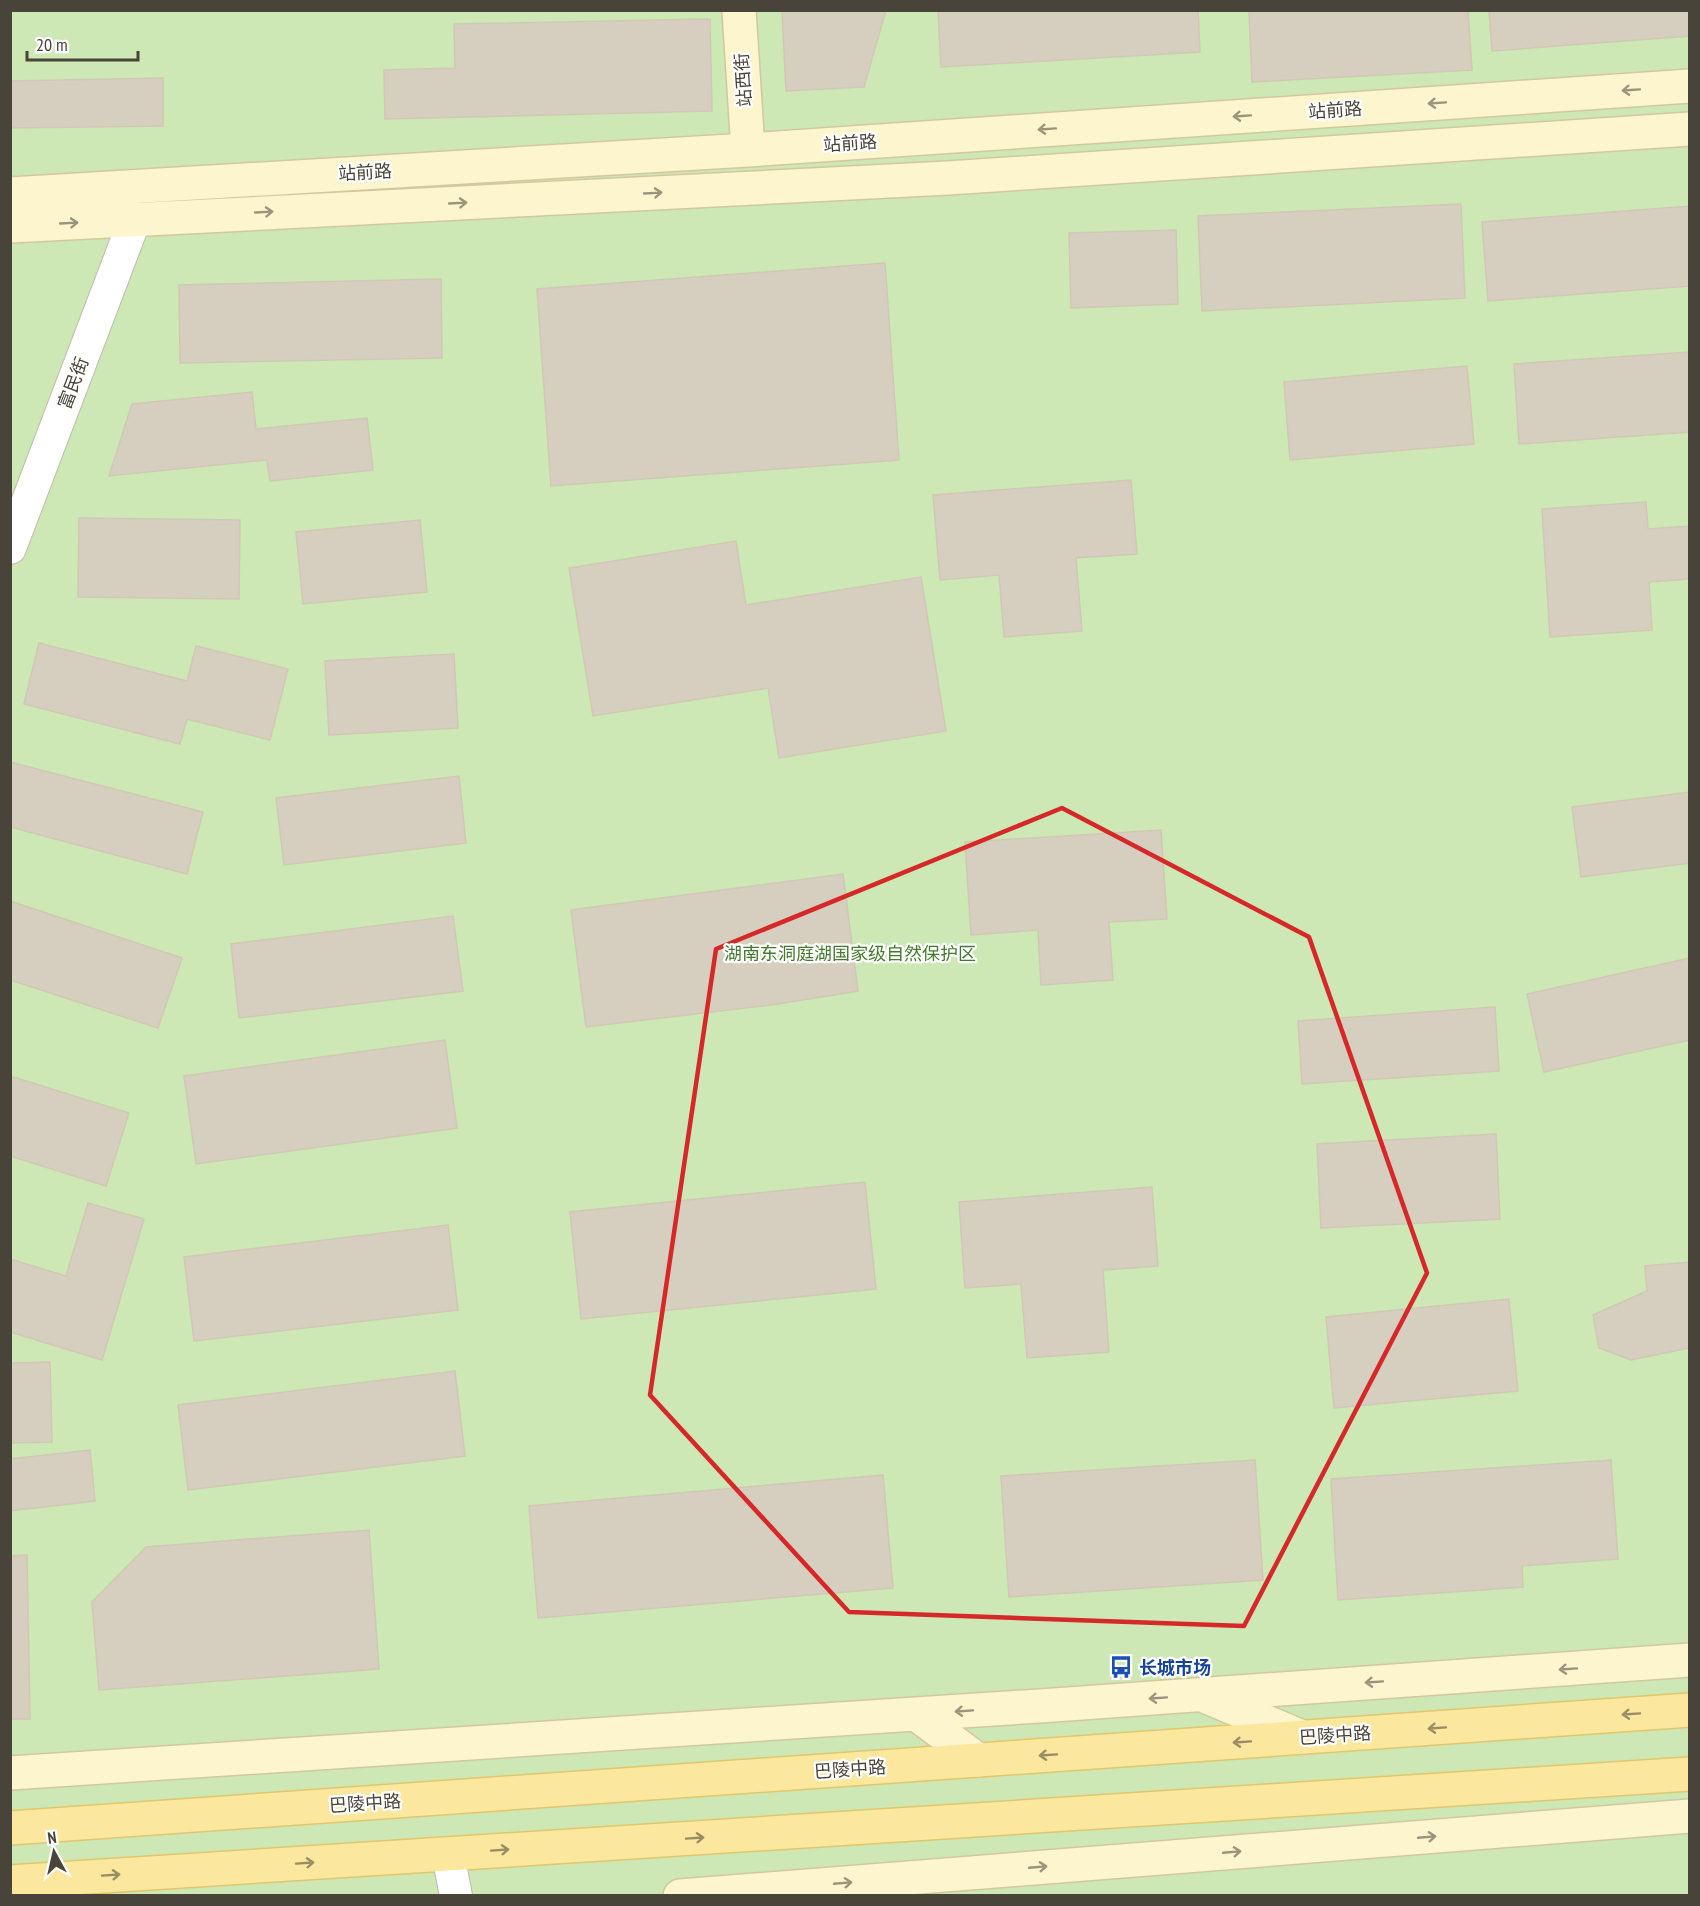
<svg xmlns="http://www.w3.org/2000/svg" width="1700" height="1906" viewBox="0 0 1700 1906" font-family="'PT Sans Narrow','Noto Sans SC',sans-serif">
  <style>
    .green { fill: #cde7b5 }
    .building { fill: #d6cfc0; stroke: #d1c8b4; stroke-width: 1.5 }
    .lines { fill: none; stroke-linecap: round; stroke-linejoin: round }
    .street-casing { stroke: #c0bbad; stroke-width: 34 }
    .secondary-casing { stroke: #d3c89c; stroke-width: 36 }
    .primary-casing { stroke: #e1c66d; stroke-width: 36 }
    .street { stroke: #fff; stroke-width: 32 }
    .secondary { stroke: #fdf5cd; stroke-width: 33 }
    .primary { stroke: #fbe79e; stroke-width: 33 }
    .oneway { stroke: #9a947c }
    .oneway2 { stroke: #998d66 }
    .marked { fill: none; stroke: #d62828; stroke-width: 4.5; stroke-linejoin: round }
    .labels { text-anchor: middle; dominant-baseline: central; stroke-width: 4.5; stroke-linejoin: round; paint-order: stroke }
    .street-label { font-size: 18px; fill: #494439; stroke: #fff }
    .park-label { font-size: 18px; fill: #447a2d; stroke: #fff }
    .transit-label { font-size: 18px; font-weight: bold; fill: #164399; stroke: #fff; text-anchor: start }
  </style>
  <rect width="100%" height="100%" fill="#f5f3eb"/>
  <path class="green" d="M 11,11 L 1689,11 L 1689,1895 L 11,1896 Z"/>
  <path class="building" d="M 782,10 L 886,10 L 864,87 L 786,91 Z
    M 938,10 L 1198,10 L 1200,52 L 941,67 Z
    M 1249,10 L 1468,10 L 1472,70 L 1252,82 Z
    M 1489,10 L 1690,10 L 1690,36 L 1492,51 Z
    M 710,19 L 712,111 L 385,119 L 384,70 L 455,68 L 454,24 Z
    M 163,78 L 163,126 L 10,128 L 10,81 Z
    M 1461,204 L 1465,298 L 1202,311 L 1198,216 Z
    M 1690,206 L 1690,286 L 1488,301 L 1482,222 Z
    M 1176,230 L 1178,304 L 1071,308 L 1069,233 Z
    M 885,263 L 899,460 L 551,486 L 537,289 Z
    M 441,279 L 442,358 L 180,363 L 179,285 Z
    M 1690,352 L 1690,432 L 1519,444 L 1514,364 Z
    M 1467,366 L 1474,444 L 1290,460 L 1284,382 Z
    M 252,392 L 256,429 L 367,418 L 373,470 L 270,481 L 267,460 L 109,476 L 132,404 Z
    M 1131,480 L 1137,554 L 1076,558 L 1082,631 L 1004,637 L 999,575 L 940,580 L 933,495 Z
    M 1646,502 L 1648,529 L 1690,526 L 1690,579 L 1649,582 L 1652,630 L 1550,637 L 1542,509 Z
    M 79,518 L 240,520 L 239,599 L 78,597 Z
    M 420,520 L 427,592 L 303,604 L 296,532 Z
    M 736,541 L 746,605 L 921,577 L 946,731 L 779,758 L 768,688 L 593,716 L 569,568 Z
    M 39,643 L 187,681 L 196,646 L 288,669 L 270,740 L 187,719 L 180,744 L 24,704 Z
    M 454,654 L 458,728 L 329,735 L 325,661 Z
    M 10,762 L 203,812 L 187,874 L 10,827 Z
    M 459,776 L 466,843 L 284,865 L 276,798 Z
    M 1690,792 L 1690,863 L 1581,877 L 1572,807 Z
    M 1161,830 L 1167,919 L 1109,922 L 1113,980 L 1041,985 L 1038,930 L 971,935 L 965,842 Z
    M 843,874 L 858,991 L 771,1005 L 586,1027 L 571,910 Z
    M 10,901 L 182,958 L 158,1028 L 10,980 Z
    M 453,916 L 463,991 L 239,1018 L 231,944 Z
    M 1690,958 L 1690,1040 L 1544,1072 L 1527,994 Z
    M 1495,1007 L 1499,1071 L 1302,1084 L 1298,1021 Z
    M 445,1040 L 457,1128 L 196,1164 L 184,1076 Z
    M 10,1076 L 129,1113 L 106,1186 L 10,1156 Z
    M 1496,1134 L 1500,1219 L 1321,1228 L 1317,1144 Z
    M 865,1182 L 876,1289 L 581,1319 L 570,1212 Z
    M 1152,1187 L 1158,1266 L 1103,1270 L 1109,1352 L 1027,1358 L 1021,1284 L 965,1288 L 959,1202 Z
    M 88,1203 L 144,1219 L 102,1360 L 10,1332 L 10,1259 L 66,1276 Z
    M 448,1225 L 458,1310 L 194,1341 L 184,1257 Z
    M 1690,1262 L 1690,1348 L 1631,1360 L 1599,1348 L 1593,1315 L 1647,1291 L 1645,1266 Z
    M 1509,1299 L 1518,1391 L 1334,1408 L 1326,1317 Z
    M 50,1362 L 52,1442 L 10,1443 L 10,1363 Z
    M 455,1371 L 465,1456 L 188,1490 L 178,1405 Z
    M 90,1450 L 95,1501 L 10,1511 L 10,1459 Z
    M 1255,1460 L 1263,1580 L 1009,1597 L 1001,1476 Z
    M 1611,1460 L 1618,1559 L 1522,1566 L 1523,1587 L 1338,1600 L 1331,1479 Z
    M 883,1475 L 893,1588 L 538,1618 L 529,1506 Z
    M 369,1530 L 379,1669 L 99,1690 L 92,1602 L 146,1547 Z
    M 27,1555 L 30,1719 L 10,1719 L 10,1556 Z"/>
  <g class="lines">
    <g class="street-casing">
      <path id="street" d="M 10,548 L 135,219
        M 448,1854 L 456,1896"/>
    </g>
    <g class="secondary-casing">
      <path id="secondary" d="M 739,10 L 748,150
        M 10,194 L 748,150 L 1690,86
        M 10,226 L 948,178 L 1690,129
        M 1207,1697 L 1302,1737
        M 916,1714 L 978,1760
        M 10,1773 L 1054,1705 L 1690,1660
        M 680,1896 L 1690,1816"/>
    </g>
    <g class="primary-casing">
      <path id="primary" d="M 10,1828 L 1690,1710
        M 10,1882 L 1690,1774"/>
    </g>
    <use href="#street" class="street"/>
    <use href="#secondary" class="secondary"/>
    <use href="#primary" class="primary"/>
  </g>
  <defs><path id="oneway-shaft" d="M-6 0H5M1.5-3L5.5 0L1.5 3" fill="none" stroke-width="1.6" stroke-linecap="round" stroke-linejoin="round" transform="scale(1.5)"/></defs>
  <g class="oneway">
    <use href="#oneway-shaft" transform="translate(1631 90) rotate(176)"/>
    <use href="#oneway-shaft" transform="translate(1437 103) rotate(176)"/>
    <use href="#oneway-shaft" transform="translate(1242 116) rotate(176)"/>
    <use href="#oneway-shaft" transform="translate(1047 129) rotate(176)"/>
    <use href="#oneway-shaft" transform="translate(653 193) rotate(-3)"/>
    <use href="#oneway-shaft" transform="translate(458 203) rotate(-3)"/>
    <use href="#oneway-shaft" transform="translate(264 212) rotate(-3)"/>
    <use href="#oneway-shaft" transform="translate(69 223) rotate(-3)"/>
    <use href="#oneway-shaft" transform="translate(1568 1669) rotate(176)"/>
    <use href="#oneway-shaft" transform="translate(1374 1682) rotate(176)"/>
    <use href="#oneway-shaft" transform="translate(1158 1698) rotate(176)"/>
    <use href="#oneway-shaft" transform="translate(964 1711) rotate(176)"/>
    <use href="#oneway-shaft" transform="translate(1427 1837) rotate(-5)"/>
    <use href="#oneway-shaft" transform="translate(1232 1852) rotate(-5)"/>
    <use href="#oneway-shaft" transform="translate(1038 1867) rotate(-5)"/>
    <use href="#oneway-shaft" transform="translate(843 1883) rotate(-5)"/>
  </g>
  <g class="oneway2">
    <use href="#oneway-shaft" transform="translate(1631 1714) rotate(176)"/>
    <use href="#oneway-shaft" transform="translate(1437 1728) rotate(176)"/>
    <use href="#oneway-shaft" transform="translate(1242 1742) rotate(176)"/>
    <use href="#oneway-shaft" transform="translate(1048 1755) rotate(176)"/>
    <use href="#oneway-shaft" transform="translate(695 1838) rotate(-4)"/>
    <use href="#oneway-shaft" transform="translate(500 1850) rotate(-4)"/>
    <use href="#oneway-shaft" transform="translate(305 1863) rotate(-4)"/>
    <use href="#oneway-shaft" transform="translate(111 1875) rotate(-4)"/>
  </g>
  <path class="marked" d="M 1062,808 L 1309,937 L 1427,1273 L 1244,1626 L 849,1612 L 650,1395 L 716,949 Z"/>
  <defs>
    <g id="bus-bare" transform="scale(1.8)"><path d="M-5-6H5V4H4V6H2V4H-2V6H-4V4H-5ZM-3.5-4V0h7V-4ZM-3.5 1.2v1.5H-2V1.2ZM2 1.2v1.5H3.5V1.2Z" fill="#1a4fb4" stroke="#fff" stroke-width="2.5" paint-order="stroke"/></g>
  </defs>
  <g fill-rule="evenodd">
    <use href="#bus-bare" x="1121" y="1667"/>
  </g>
  <g class="labels">
    <g class="street-label">
      <text transform="translate(743 80) rotate(-94)">站西街</text>
      <text transform="translate(1335 110) rotate(-4)">站前路</text>
      <text transform="translate(850 143) rotate(-4)">站前路</text>
      <text transform="translate(365 172) rotate(-3)">站前路</text>
      <text transform="translate(73 383) rotate(-69)">富民街</text>
      <text transform="translate(1335 1735) rotate(-4)">巴陵中路</text>
      <text transform="translate(850 1769) rotate(-4)">巴陵中路</text>
      <text transform="translate(365 1803) rotate(-4)">巴陵中路</text>
    </g>
    <g class="park-label">
      <text x="850" y="953">湖南东洞庭湖国家级自然保护区</text>
    </g>
    <g class="transit-label">
      <text x="1139" y="1667">长城市场</text>
    </g>
  </g>
  <rect width="1700" height="1906" fill="none" stroke="#494439" stroke-width="24"/>
  <g transform="translate(54 1852) rotate(352)" stroke="#ffffff" stroke-width="4.5" paint-order="stroke">
  <path d="M0-4.5L10 22L0 15L-10 22Z" fill="#494439"/>
  <text y="-9" font-size="16" font-weight="bold" text-anchor="middle" fill="#494439">N</text>
  </g>
  <path d="M27 51v9h111v-9" fill="none" stroke="#494439" stroke-width="3"/>
  <text x="36" y="51" font-size="18" fill="#494439" stroke="#ffffff" stroke-width="4.5" paint-order="stroke">20 m</text>
</svg>
